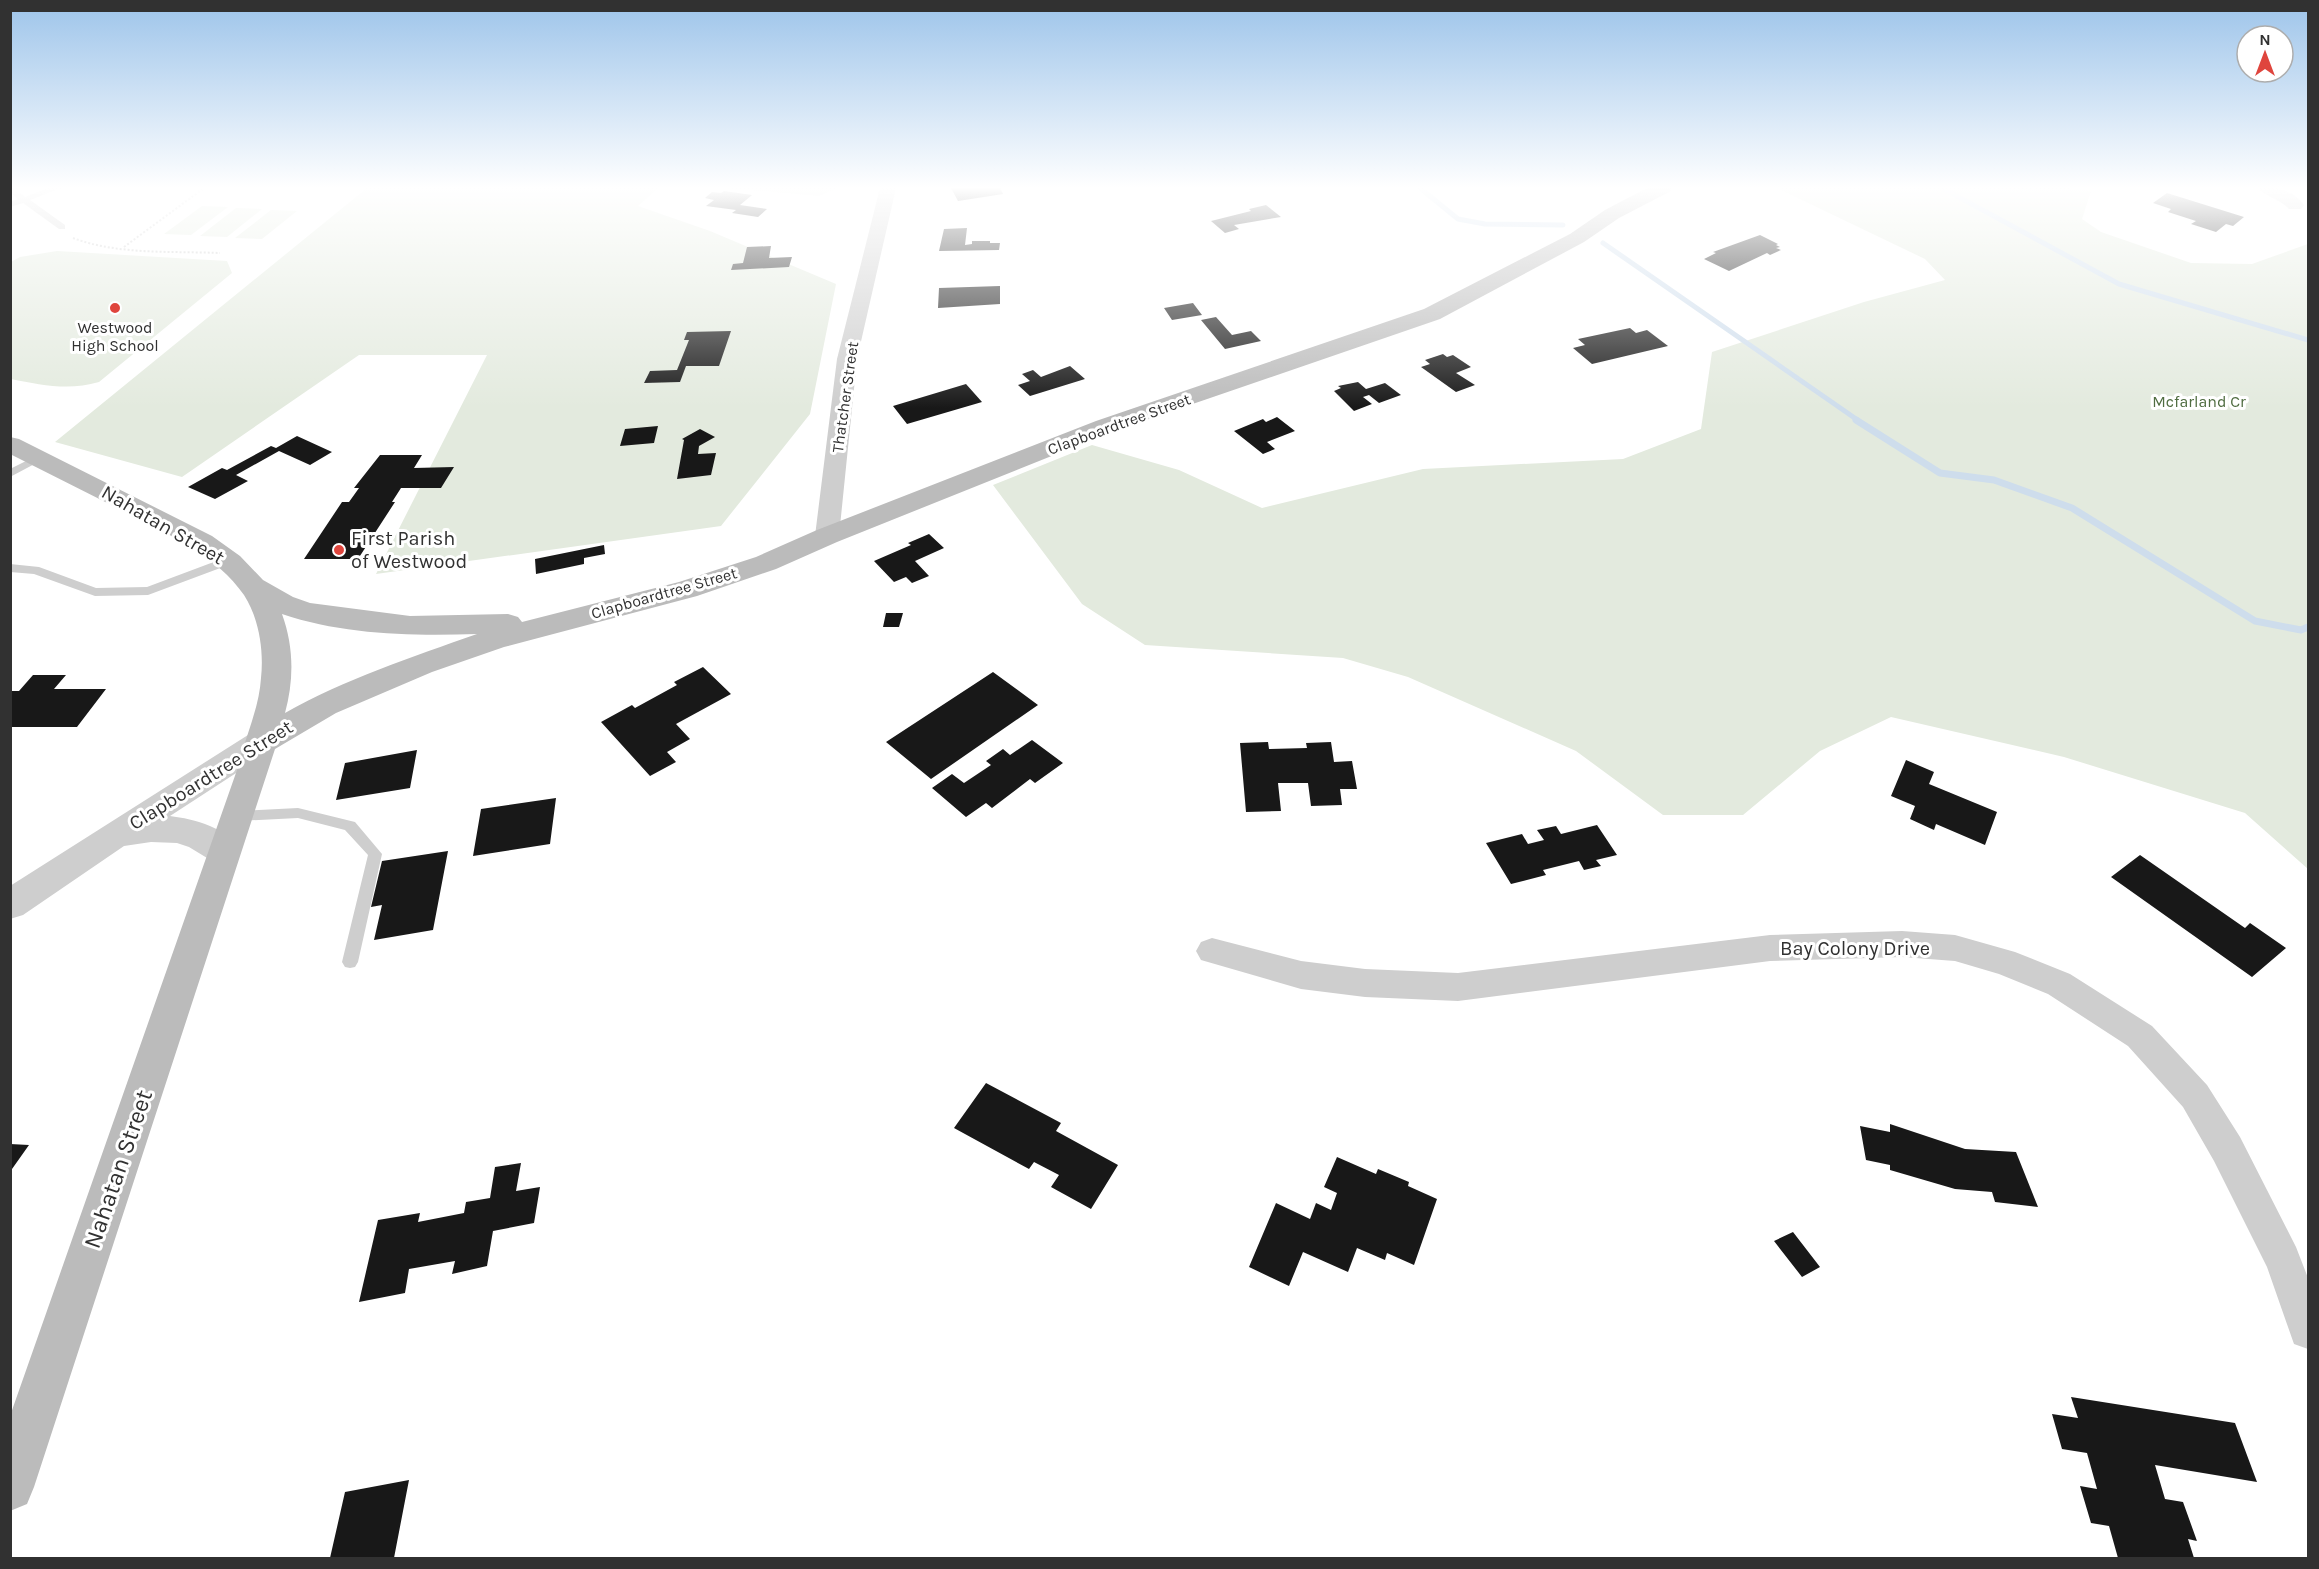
<svg xmlns="http://www.w3.org/2000/svg" width="2319" height="1569" viewBox="0 0 2319 1569" font-family="Karla,sans-serif">
  <style>
    .green { fill: #e3eade }
    .lines { fill: none; stroke-linecap: round; stroke-linejoin: round }
    .stream-far1 { stroke: #ceddec; stroke-width: 5 }
    .stream { stroke: #ceddec; stroke-width: 7 }
    .building { fill: #181818 }
    .path { stroke: #cbcbcb; stroke-width: 2; stroke-dasharray: 2 2; stroke-linecap: butt }
    .service { fill: #cecece; fill-rule: evenodd }
    .minor { fill: #cecece; fill-rule: evenodd }
    .tertiary { fill: #cecece; fill-rule: evenodd }
    .secondary { fill: #bbb; fill-rule: evenodd }
    .poi-dot { fill: #df453d; stroke: #fff; stroke-width: 2 }
    .labels { text-anchor: middle; dominant-baseline: central; stroke-width: 6; stroke-linejoin: round; paint-order: stroke }
    .far-poi-label { font-size: 16px; fill: #313131; stroke: #fff }
    .far-street-label { font-size: 16px; fill: #313131; stroke: #fff }
    .far-park-label { font-size: 16px; fill: #4f6c40; stroke: #fff }
    .street-label { font-size: 20px; fill: #313131; stroke: #fff }
    .poi-label { font-size: 20px; fill: #313131; stroke: #fff; text-anchor: start }
    .near-street-label { font-size: 24px; fill: #313131; stroke: #fff }
  </style>
  <rect width="100%" height="100%" fill="#fff"/>
  <path class="green" d="M 367,188 L 658,188 L 638,206 L 710,231 L 836,284 L 810,414 L 721,526 L 376,574 L 487,355 L 359,355 L 182,477 L 55,442 Z
    M 726,188 L 838,188 L 819,196 Z
    M 1777,188 L 2066,188 L 2091,191 L 2082,219 L 2101,232 L 2191,263 L 2252,264 L 2308,244 L 2308,869 L 2245,813 L 2064,757 L 1891,717 L 1820,751 L 1743,815 L 1663,815 L 1576,751 L 1408,677 L 1343,658 L 1145,645 L 1082,604 L 993,485 L 1092,445 L 1179,470 L 1262,508 L 1423,469 L 1623,459 L 1701,429 L 1712,352 L 1864,302 L 1945,280 L 1925,259 Z
    M 202,206 L 228,207 L 191,235 L 164,234 Z
    M 236,208 L 262,209 L 227,237 L 200,236 Z
    M 271,210 L 297,211 L 262,239 L 235,238 Z
    M 57,251 L 227,261 L 232,273 L 99,382 C 69,391 41,385 11,379 L 11,262 L 20,257 Z"/>
  <g class="lines">
    <path class="stream-far1" d="M 1420,188 L 1458,219 L 1485,224 L 1563,225
      M 1942,188 L 2119,284 L 2308,340
      M 1603,243 L 1859,421"/>
    <path class="stream" d="M 1856,420 L 1940,473 L 1994,480 L 2072,508 L 2255,621 L 2301,630 L 2308,627"/>
  </g>
  <path class="building" d="M 951,188 L 1000,188 L 1003,194 L 958,201 Z
    M 724,191 L 752,195 L 740,205 L 767,209 L 758,217 L 732,213 L 736,210 L 706,206 L 714,200 L 705,198 L 712,192 L 721,193 Z
    M 2167,193 L 2244,217 L 2233,226 L 2226,224 L 2216,232 L 2191,224 L 2196,221 L 2168,212 L 2171,209 L 2153,203 Z
    M 1266,205 L 1281,217 L 1234,225 L 1239,229 L 1225,233 L 1211,221 L 1251,211 L 1249,209 Z
    M 967,228 L 965,245 L 972,244 L 972,241 L 990,241 L 990,243 L 1000,243 L 999,250 L 939,251 L 944,229 Z
    M 1760,235 L 1778,244 L 1776,245 L 1780,247 L 1776,248 L 1781,250 L 1770,255 L 1767,253 L 1729,271 L 1704,259 L 1716,253 L 1713,252 Z
    M 771,246 L 769,258 L 792,257 L 789,267 L 731,270 L 733,264 L 743,263 L 747,247 Z
    M 1000,286 L 1000,304 L 938,308 L 939,288 Z
    M 1193,303 L 1202,315 L 1172,320 L 1164,308 Z
    M 1216,317 L 1232,335 L 1251,331 L 1261,341 L 1225,349 L 1201,320 Z
    M 1630,328 L 1636,333 L 1647,330 L 1668,346 L 1592,364 L 1573,348 L 1585,345 L 1578,339 Z
    M 731,331 L 719,366 L 686,366 L 680,382 L 644,383 L 650,371 L 677,370 L 689,340 L 684,340 L 687,332 Z
    M 1443,354 L 1447,357 L 1453,355 L 1471,367 L 1456,373 L 1475,385 L 1456,392 L 1421,367 L 1430,364 L 1425,360 Z
    M 1070,366 L 1085,379 L 1030,396 L 1018,385 L 1030,381 L 1022,374 L 1033,370 L 1041,377 Z
    M 1358,382 L 1366,389 L 1385,383 L 1401,395 L 1379,403 L 1369,395 L 1363,397 L 1372,404 L 1354,411 L 1334,391 L 1341,388 L 1338,386 Z
    M 966,384 L 982,402 L 907,424 L 893,406 Z
    M 1277,417 L 1295,431 L 1267,442 L 1275,449 L 1263,454 L 1234,431 L 1263,419 L 1266,422 Z
    M 658,426 L 654,443 L 620,446 L 625,429 Z
    M 700,429 L 715,437 L 699,446 L 698,454 L 716,453 L 711,475 L 677,479 L 684,440 L 682,439 Z
    M 297,436 L 332,452 L 310,465 L 279,451 L 236,475 L 248,481 L 215,499 L 188,487 L 222,468 L 227,470 L 271,446 L 276,448 Z
    M 380,455 L 422,455 L 414,468 L 454,467 L 441,488 L 401,488 L 392,502 L 395,502 L 358,559 L 304,559 L 342,502 L 349,502 L 359,488 L 354,488 Z
    M 929,534 L 944,548 L 915,561 L 929,576 L 912,583 L 906,577 L 894,582 L 874,561 L 911,545 L 908,543 Z
    M 604,545 L 605,554 L 584,558 L 584,564 L 536,574 L 535,559 Z
    M 886,613 L 903,613 L 899,627 L 883,627 Z
    M 703,667 L 731,694 L 676,724 L 690,739 L 667,752 L 676,762 L 650,776 L 601,722 L 632,705 L 635,708 L 677,685 L 674,682 Z
    M 993,672 L 1038,705 L 931,779 L 886,742 Z
    M 33,675 L 66,675 L 54,689 L 106,689 L 77,727 L 10,727 L 10,691 L 19,691 Z
    M 1032,740 L 1063,763 L 1035,783 L 1030,779 L 992,808 L 986,803 L 966,817 L 932,788 L 952,774 L 964,783 L 991,765 L 986,761 L 1003,749 L 1010,755 Z
    M 1268,742 L 1269,749 L 1307,748 L 1306,743 L 1331,742 L 1334,762 L 1352,761 L 1357,789 L 1340,789 L 1342,805 L 1311,806 L 1308,783 L 1278,783 L 1281,811 L 1246,812 L 1240,743 Z
    M 417,750 L 410,788 L 336,800 L 345,763 Z
    M 1906,760 L 1934,772 L 1929,784 L 1997,812 L 1985,845 L 1936,824 L 1934,830 L 1910,819 L 1915,806 L 1891,796 Z
    M 556,798 L 550,844 L 473,856 L 481,809 Z
    M 1597,825 L 1617,855 L 1596,860 L 1601,866 L 1584,870 L 1579,861 L 1543,870 L 1546,875 L 1511,884 L 1486,843 L 1522,834 L 1528,844 L 1544,840 L 1537,830 L 1556,826 L 1561,834 Z
    M 448,851 L 433,930 L 374,940 L 382,905 L 371,907 L 382,861 Z
    M 2140,855 L 2245,928 L 2250,923 L 2286,948 L 2252,977 L 2111,877 Z
    M 986,1083 L 1061,1123 L 1056,1131 L 1118,1165 L 1091,1209 L 1051,1187 L 1059,1175 L 1034,1162 L 1029,1169 L 954,1128 Z
    M 1890,1124 L 1965,1149 L 2016,1152 L 2038,1207 L 1995,1202 L 1992,1192 L 1955,1189 L 1890,1170 L 1890,1165 L 1866,1160 L 1860,1126 L 1890,1132 Z
    M 10,1144 L 29,1145 L 12,1169 L 10,1169 Z
    M 1337,1157 L 1376,1174 L 1378,1169 L 1409,1182 L 1408,1186 L 1437,1199 L 1414,1265 L 1387,1253 L 1385,1260 L 1357,1248 L 1348,1272 L 1303,1252 L 1289,1286 L 1249,1267 L 1276,1203 L 1310,1219 L 1316,1203 L 1331,1210 L 1337,1193 L 1324,1187 Z
    M 521,1163 L 516,1191 L 540,1187 L 534,1223 L 493,1231 L 487,1266 L 452,1274 L 455,1261 L 409,1269 L 405,1293 L 359,1302 L 378,1220 L 420,1213 L 418,1222 L 464,1213 L 466,1202 L 490,1198 L 495,1167 Z
    M 1793,1232 L 1820,1267 L 1802,1277 L 1774,1241 Z
    M 2071,1397 L 2235,1423 L 2257,1482 L 2155,1465 L 2165,1499 L 2183,1502 L 2197,1541 L 2188,1539 L 2194,1558 L 2118,1558 L 2109,1526 L 2091,1523 L 2080,1486 L 2097,1489 L 2087,1453 L 2062,1449 L 2052,1414 L 2078,1418 Z
    M 409,1480 L 394,1558 L 330,1558 L 345,1492 Z"/>
  <g class="lines">
    <path class="path" d="M 73,238 C 118,255 172,251 220,253
      M 124,247 L 204,188"/>
    <path class="service" d="M 12,188 L 20,188 L 20,193 L 25,197 L 49,188 L 61,188 L 30,200 L 65,225 L 65,229 L 59,229 L 23,203 L 10,207 L 10,202 L 18,199 L 12,194 Z
      M 38,455 L 42,456 L 42,460 L 10,477 L 10,469 Z
      M 227,557 L 233,561 L 231,564 L 148,595 L 95,596 L 34,574 L 10,572 L 10,564 L 39,567 L 96,588 L 147,587 Z
      M 298,808 L 355,822 L 382,854 L 358,962 L 355,967 L 350,968 L 345,967 L 342,962 L 368,855 L 345,830 L 298,818 L 237,821 L 232,820 L 230,816 L 232,812 L 237,811 Z"/>
    <path class="minor" d="M 880,188 L 896,188 L 857,359 L 839,536 L 835,541 L 827,543 L 819,541 L 815,536 L 837,359 Z
      M 2258,188 C 2277,188 2291,188 2304,205 L 2301,209 L 2289,209 C 2280,199 2266,197 2258,188 Z
      M 1902,931 L 1955,935 L 2015,952 L 2070,974 L 2152,1026 L 2207,1085 L 2240,1137 L 2296,1247 L 2308,1278 L 2308,1349 L 2294,1344 L 2267,1267 L 2214,1161 L 2183,1107 L 2128,1046 L 2048,994 L 1999,974 L 1955,961 L 1902,957 L 1770,961 L 1458,1001 L 1365,997 L 1301,989 L 1201,960 L 1196,951 L 1201,942 L 1212,938 L 1301,961 L 1365,969 L 1458,973 L 1770,935 Z"/>
    <path class="tertiary" d="M 259,731 L 270,735 L 275,743 L 270,751 L 170,816 C 194,819 229,828 241,851 L 236,861 L 224,865 L 212,861 L 189,847 L 177,843 L 151,842 L 124,846 L 23,915 L 10,919 L 10,886 L 248,735 Z"/>
    <path class="secondary" d="M 1647,188 L 1672,188 L 1669,192 L 1619,218 L 1584,242 L 1440,319 L 1114,431 L 837,542 L 776,569 L 697,596 L 504,647 L 432,672 L 336,713 L 275,749 L 34,1487 L 27,1504 L 10,1511 L 10,1416 L 237,770 C 244,740 259,710 261,678 C 264,651 259,618 244,595 C 217,556 173,537 133,516 C 92,495 51,475 10,454 L 10,437 L 19,439 L 212,536 L 240,556 L 263,580 L 293,597 L 310,603 L 410,616 L 508,614 L 518,617 L 522,622 L 679,582 L 756,557 L 817,530 L 1096,421 L 1424,309 L 1570,234 L 1605,210 ZM 282,614 C 344,635 412,636 477,634 C 412,657 345,679 285,713 C 294,680 294,647 282,614 Z"/>
  </g>
  <linearGradient id="sky" x2="0" y2="1"><stop stop-color="#9dc4ea"/><stop offset="0.46" stop-color="#fff"/><stop offset="1" stop-color="#fff" stop-opacity="0"/></linearGradient>
  <rect width="2319" height="408" fill="url(#sky)"/>
  <g class="poi-dot">
    <circle cx="115" cy="308" r="6"/>
    <circle cx="339" cy="550" r="6"/>
  </g>
  <g class="labels">
    <g class="far-poi-label">
      <text x="115" y="327">Westwood<tspan x="115" dy="18">High School</tspan></text>
    </g>
    <g class="far-street-label">
      <text transform="translate(845 397) rotate(-82)">Thatcher Street</text>
      <text transform="translate(1119 424) rotate(-20)">Clapboardtree Street</text>
      <text transform="translate(664 593) rotate(-16)">Clapboardtree Street</text>
    </g>
    <g class="far-park-label">
      <text x="2199" y="401">Mcfarland Cr</text>
    </g>
    <g class="street-label">
      <text transform="translate(163 525) rotate(30)">Nahatan Street</text>
      <text transform="translate(211 775) rotate(-32)">Clapboardtree Street</text>
      <text x="1855" y="948">Bay Colony Drive</text>
    </g>
    <g class="poi-label">
      <text x="351" y="538">First Parish<tspan x="351" dy="23">of Westwood</tspan></text>
    </g>
    <g class="near-street-label">
      <text transform="translate(118 1169) rotate(-71)">Nahatan Street</text>
    </g>
  </g>
  <rect width="2319" height="1569" fill="none" stroke="#313131" stroke-width="24"/>
  <g transform="translate(2265 54)"><circle r="28" fill="#ffffff" stroke="#adadad" stroke-width="1.5"/>
  <path d="M0-4.5L10 22L0 15L-10 22Z" fill="#df453d"/>
  <text y="-9" font-size="16" font-weight="bold" text-anchor="middle" fill="#313131">N</text>
  </g>
</svg>
